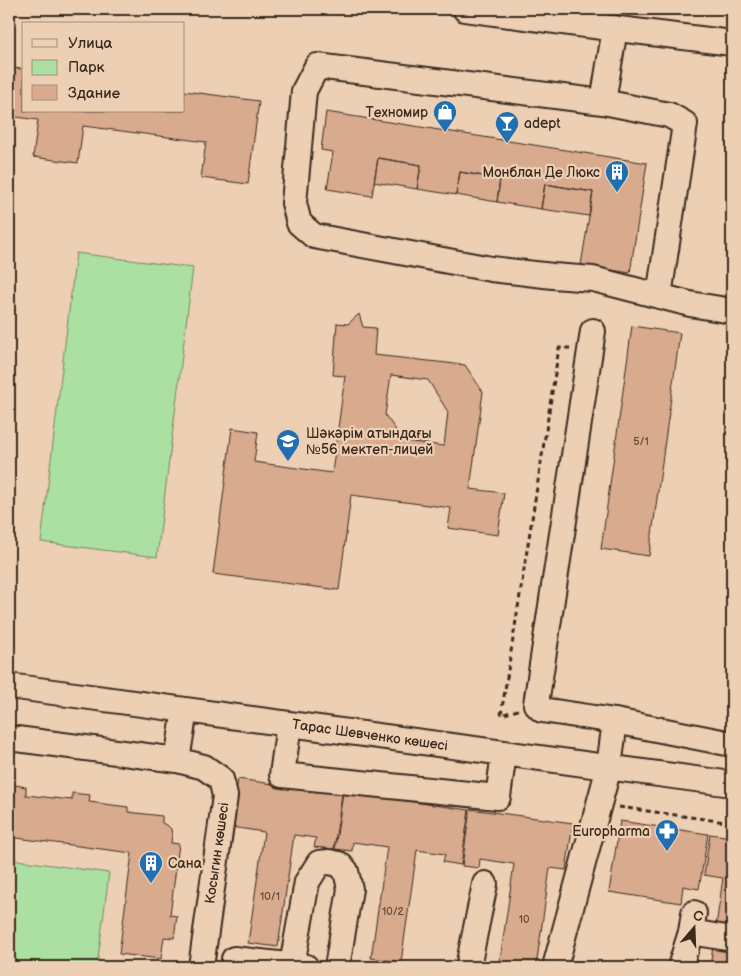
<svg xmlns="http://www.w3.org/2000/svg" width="741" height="976" viewBox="0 0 741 976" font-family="'Balsamiq Sans',sans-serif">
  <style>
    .green { fill: #abe0a2; stroke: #738560 }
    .building { fill: #d8aa8e; stroke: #3b2a1e; fill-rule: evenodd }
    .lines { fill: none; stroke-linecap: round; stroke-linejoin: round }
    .minor-casing { stroke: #3b2a1e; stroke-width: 28 }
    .path { stroke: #3b2a1e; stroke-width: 3; stroke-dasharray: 5 4; stroke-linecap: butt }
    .minor { stroke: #edd0b4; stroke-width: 24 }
    .labels { text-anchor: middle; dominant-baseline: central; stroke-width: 4.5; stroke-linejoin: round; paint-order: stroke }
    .number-label { font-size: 11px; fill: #624a3a }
    .poi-label { font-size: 14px; fill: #3b2a1e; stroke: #edd0b4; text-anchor: end }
    .street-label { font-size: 14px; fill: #3b2a1e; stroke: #edd0b4 }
  </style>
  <rect width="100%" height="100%" fill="#edd0b4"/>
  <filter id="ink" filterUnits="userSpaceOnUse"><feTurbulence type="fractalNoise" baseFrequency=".02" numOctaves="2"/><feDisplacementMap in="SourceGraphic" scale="10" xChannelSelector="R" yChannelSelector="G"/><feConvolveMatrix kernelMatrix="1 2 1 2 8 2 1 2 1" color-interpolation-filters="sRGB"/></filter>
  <g filter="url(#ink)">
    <path class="green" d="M 76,253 L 193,268 L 157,557 L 41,542 Z
      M 9,859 L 109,873 L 97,967 L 9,967 Z"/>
    <path class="building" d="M 9,68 L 24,69 L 24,111 L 184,111 L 184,91 L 259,101 L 248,184 L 201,178 L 206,142 L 83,126 L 78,163 L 33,157 L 38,120 L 9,116 Z
      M 326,112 L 647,163 L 630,273 L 581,265 L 593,192 L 545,184 L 541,209 L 497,202 L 500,179 L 460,172 L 456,195 L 417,189 L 421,165 L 378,158 L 372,196 L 327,189 L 333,152 L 321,150 Z
      M 378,158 L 421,165 L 417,189 L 374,182 Z
      M 460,172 L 500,179 L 497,202 L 456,195 Z
      M 545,184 L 593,192 L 589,216 L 541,209 Z
      M 359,314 L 363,327 L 376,328 L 374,355 L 465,365 L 483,392 L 470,489 L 504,493 L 498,535 L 448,528 L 451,508 L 351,495 L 339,590 L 213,574 L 232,428 L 258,432 L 254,462 L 332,473 L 345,376 L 333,375 L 337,323 L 348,324 ZM 391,375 L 428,380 L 448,412 L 444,446 L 404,441 L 385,415 Z
      M 632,326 L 680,333 L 649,556 L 601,549 Z
      M 238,779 L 342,794 L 334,849 L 314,847 L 316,838 L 294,835 L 278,947 L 248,943 L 264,832 L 231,827 Z
      M 10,784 L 26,787 L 26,795 L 72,800 L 72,793 L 90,795 L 89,802 L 128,807 L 128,812 L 162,816 L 162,823 L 168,826 L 171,829 L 172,835 L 171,843 L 179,844 L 170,915 L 177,916 L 174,938 L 164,937 L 161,959 L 119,954 L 132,853 L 9,837 Z
      M 343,792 L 469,810 L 461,865 L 443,862 L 445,854 L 417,850 L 401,962 L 371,958 L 387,847 L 353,842 L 352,851 L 335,849 Z
      M 470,809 L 573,823 L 566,870 L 550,868 L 536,967 L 499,967 L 514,864 L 480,859 L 479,868 L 462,866 Z
      M 620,821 L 708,834 L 699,889 L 683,886 L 681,903 L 609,892 Z
      M 710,834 L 732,837 L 732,967 L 710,967 L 723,878 L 704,875 Z"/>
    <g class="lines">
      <g class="minor-casing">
        <path id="minor" d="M 465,9 L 578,24 L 732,43
          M 317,66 L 603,102 L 669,115 L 685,124 L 659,296 L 593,279 L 553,276 L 491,269 L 314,236 L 299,223 L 294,203 L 304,91 Z
          M 603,102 L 615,28
          M 659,296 L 690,304 L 732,311
          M 593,331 L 536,704 L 542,710 L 615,721 L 732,744
          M 9,686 L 732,784
          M 185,710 L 177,760 L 204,767 L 221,779 L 225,796 L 201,967
          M 289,724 L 282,775 L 498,797 L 504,753
          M 9,738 L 177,760
          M 691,932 L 732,939
          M 234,959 L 306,967
          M 292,965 L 307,882 L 319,863 L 329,862 L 339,864 L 346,871 L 350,889 L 337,967
          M 468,967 L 485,884
          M 555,967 L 609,767 L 615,721
          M 680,967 L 691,932 L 694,913"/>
      </g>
      <path class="path" d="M 518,710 L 501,715 L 559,348 L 570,348
        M 619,807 L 732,823"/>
      <use href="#minor" class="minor"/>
    </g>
  </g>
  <defs>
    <g id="shop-pin" transform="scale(1.25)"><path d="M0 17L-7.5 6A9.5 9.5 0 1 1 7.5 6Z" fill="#1f6fb2" stroke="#edd0b4"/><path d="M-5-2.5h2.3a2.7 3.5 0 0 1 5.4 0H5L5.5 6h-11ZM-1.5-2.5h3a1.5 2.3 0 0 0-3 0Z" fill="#fff"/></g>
    <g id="bar-pin" transform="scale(1.25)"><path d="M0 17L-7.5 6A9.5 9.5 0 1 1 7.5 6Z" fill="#1f6fb2" stroke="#edd0b4"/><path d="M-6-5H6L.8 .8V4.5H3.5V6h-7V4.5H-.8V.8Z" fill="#fff"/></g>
    <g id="building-pin" transform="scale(1.25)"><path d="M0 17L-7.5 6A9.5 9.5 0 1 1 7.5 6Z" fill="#1f6fb2" stroke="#edd0b4"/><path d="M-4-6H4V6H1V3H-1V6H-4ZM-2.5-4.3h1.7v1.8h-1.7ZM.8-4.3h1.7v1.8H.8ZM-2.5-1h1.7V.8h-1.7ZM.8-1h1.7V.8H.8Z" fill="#fff"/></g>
    <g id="school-pin" transform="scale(1.25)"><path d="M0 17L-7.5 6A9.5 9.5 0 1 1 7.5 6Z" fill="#1f6fb2" stroke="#edd0b4"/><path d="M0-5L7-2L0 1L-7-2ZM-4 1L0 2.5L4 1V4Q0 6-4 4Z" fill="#fff"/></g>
    <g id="pharmacy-pin" transform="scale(1.25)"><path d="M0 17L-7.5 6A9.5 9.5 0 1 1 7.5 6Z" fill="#1f6fb2" stroke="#edd0b4"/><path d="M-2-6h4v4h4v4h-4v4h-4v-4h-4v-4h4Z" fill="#fff"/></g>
  </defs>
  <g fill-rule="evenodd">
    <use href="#shop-pin" x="445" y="112"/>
    <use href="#bar-pin" x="507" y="123"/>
    <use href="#building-pin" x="617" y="172"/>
    <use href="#school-pin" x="288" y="441"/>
    <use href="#pharmacy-pin" x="667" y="831"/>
    <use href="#building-pin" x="151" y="863"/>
  </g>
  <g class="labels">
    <g class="number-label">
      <text x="641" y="441">5/1</text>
      <text x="270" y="896">10/1</text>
      <text x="393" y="911">10/2</text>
      <text x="524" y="919">10</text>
    </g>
    <g class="poi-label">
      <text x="428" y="112">Техномир</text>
      <text x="524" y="123" text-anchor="start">adept</text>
      <text x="600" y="172">Монблан Де Люкс</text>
      <text x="306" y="433" text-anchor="start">Шәкәрім атындағы<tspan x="306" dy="16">№56 мектеп-лицей</tspan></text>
      <text x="650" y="831">Europharma</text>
      <text x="168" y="863" text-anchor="start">Сана</text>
    </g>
    <g class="street-label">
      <text transform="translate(370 735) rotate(8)">Тарас Шевченко көшесі</text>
      <text transform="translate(217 853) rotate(-82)">Косыгин көшесі</text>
    </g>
  </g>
  <rect width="741" height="976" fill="none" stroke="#edd0b4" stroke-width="30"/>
  <rect x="15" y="15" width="711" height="946" fill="none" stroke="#3b2a1e" stroke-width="2" filter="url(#ink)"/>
  <rect x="22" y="22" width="162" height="90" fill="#edd0b4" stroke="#a68e78"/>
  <rect x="32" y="39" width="25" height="8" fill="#edd0b4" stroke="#a68e78"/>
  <text x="68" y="48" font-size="15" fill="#3b2a1e">Улица</text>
  <rect x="32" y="60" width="25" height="15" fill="#abe0a2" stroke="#a68e78"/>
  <text x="68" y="72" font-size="15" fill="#3b2a1e">Парк</text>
  <rect x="32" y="85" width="25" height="15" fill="#d8aa8e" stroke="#a68e78"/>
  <text x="68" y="98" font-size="15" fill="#3b2a1e">Здание</text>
  <g transform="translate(694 928) rotate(19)" stroke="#edd0b4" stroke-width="4" paint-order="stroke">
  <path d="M0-4L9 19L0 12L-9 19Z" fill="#3b2a1e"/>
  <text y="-8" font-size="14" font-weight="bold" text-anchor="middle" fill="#3b2a1e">С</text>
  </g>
</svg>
